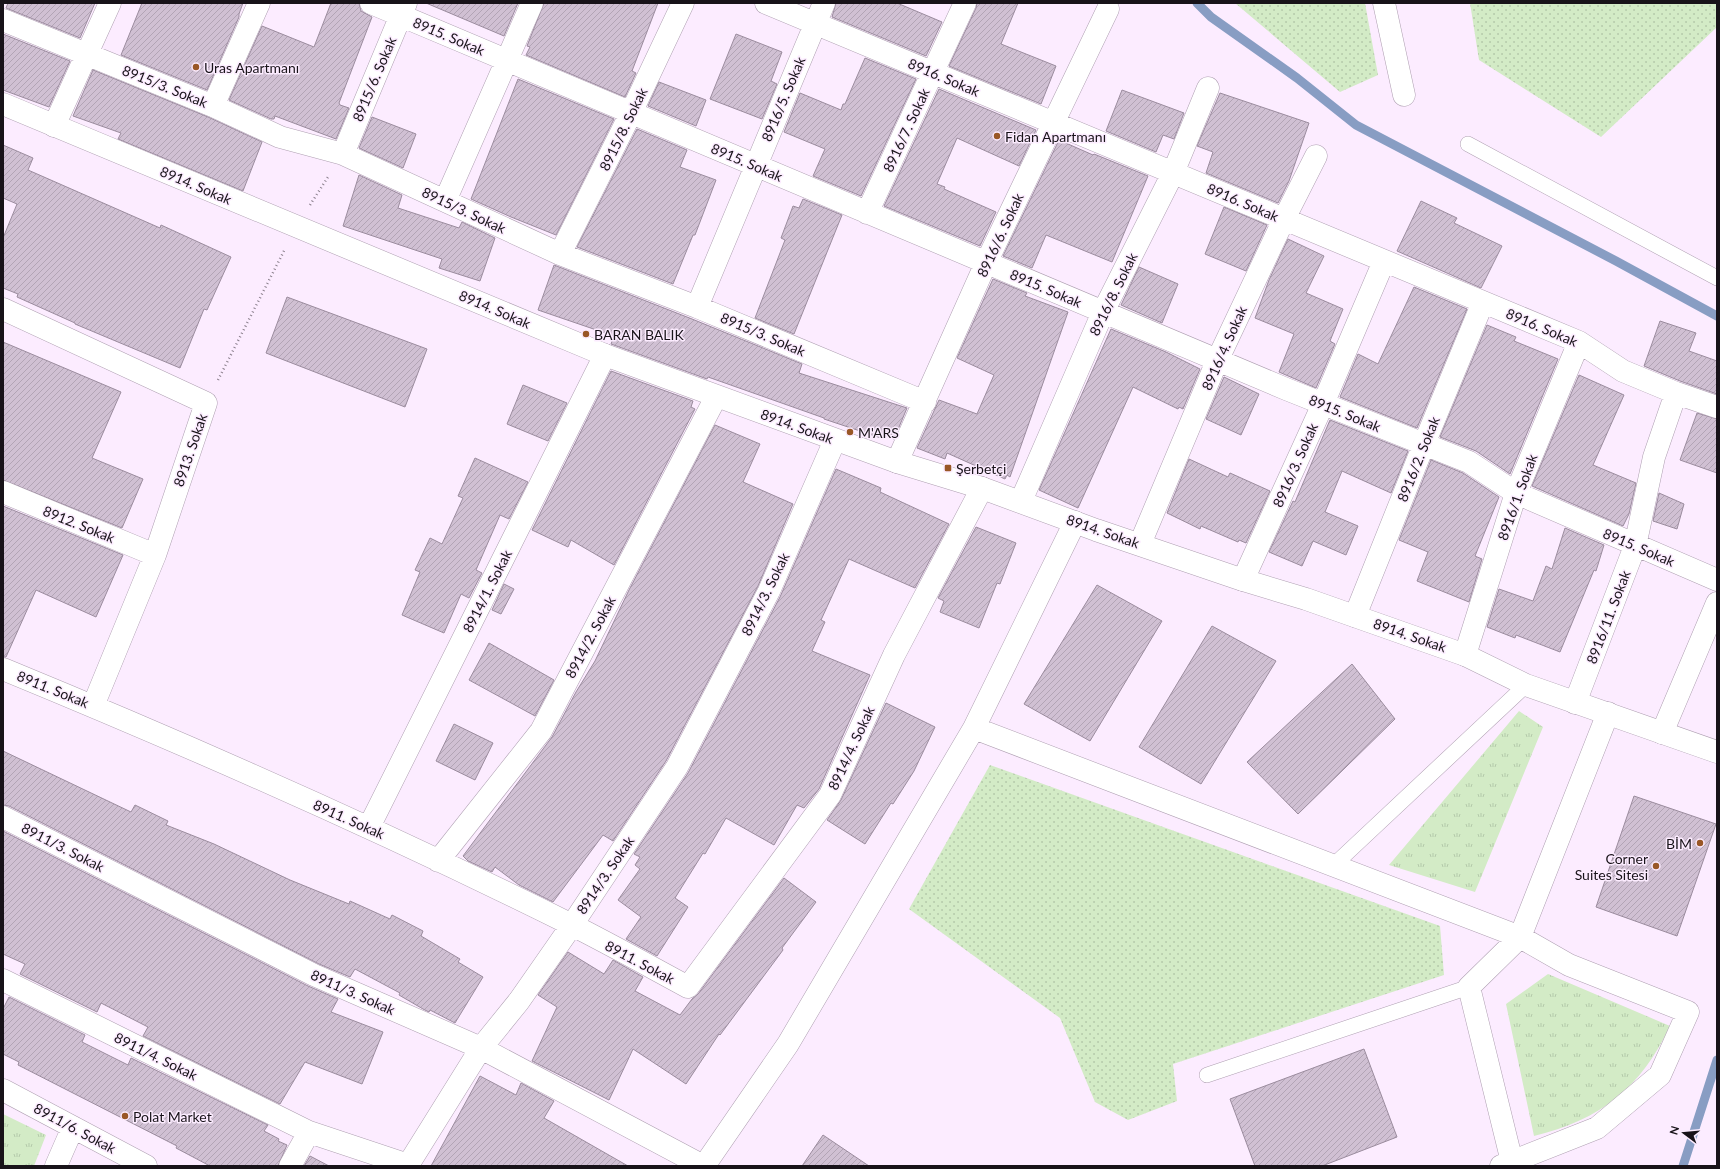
<svg xmlns="http://www.w3.org/2000/svg" width="1720" height="1169" viewBox="0 0 1720 1169" font-family="Lato,sans-serif">
  <style>
    .grass { fill: url(#grass-dots) }
    .park { fill: url(#park-tufts) }
    .lines { fill: none; stroke-linecap: round; stroke-linejoin: round }
    .stream { stroke: #889dc3; stroke-width: 9 }
    .building { fill: url(#building-hatch); stroke: #9b8c9e }
    .service-casing { stroke: #afa0b2; stroke-width: 16 }
    .minor-casing { stroke: #afa0b2; stroke-width: 23 }
    .tertiary-casing { stroke: #afa0b2; stroke-width: 23 }
    .path { stroke: #8b808d; stroke-width: 2.5; stroke-dasharray: 1 3; stroke-linecap: butt }
    .service { stroke: #fff; stroke-width: 15 }
    .minor { stroke: #fff; stroke-width: 22 }
    .tertiary { stroke: #fff; stroke-width: 22 }
    .poi-dot { fill: #995726; stroke: #fcecff; stroke-width: 1.5 }
    .labels { text-anchor: middle; dominant-baseline: central; stroke-width: 3; stroke-linejoin: round; paint-order: stroke }
    .street-label { font-size: 14px; fill: #181319; stroke: #fcecff }
    .poi-label { font-size: 14px; fill: #181319; stroke: #fcecff; text-anchor: start }
  </style>
  <defs>
    <pattern id="grass-dots" width="8" height="8" patternUnits="userSpaceOnUse"><rect width="8" height="8" fill="#d3ebc6"/><path d="M2 2h.1M6 6h.1" fill="none" stroke="#b4c9aa" stroke-width="1.8" stroke-linecap="round"/></pattern>
    <pattern id="park-tufts" width="24" height="20" patternUnits="userSpaceOnUse"><rect width="24" height="20" fill="#d3ebc6"/><path d="M3 7l-1-3M5 7V3M7 7l1-3M15 17l-1-3M17 17v-4M19 17l1-3" fill="none" stroke="#b4c9aa"/></pattern>
    <pattern id="building-hatch" width="6" height="6" patternUnits="userSpaceOnUse"><rect width="6" height="6" fill="#d0c0d3"/><path d="M-1 1l2-2M0 6l6-6M5 7l2-2" fill="none" stroke="#b2a4b5"/></pattern>
  </defs>
  <rect width="100%" height="100%" fill="#fcecff"/>
  <path class="grass" d="M 1235,3 L 1365,3 L 1378,75 L 1340,92 Z
    M 1470,3 L 1717,3 L 1717,27 L 1601,137 L 1479,60 Z
    M 990,765 L 1440,926 L 1444,975 L 1173,1064 L 1177,1101 L 1128,1120 L 1095,1102 L 1060,1018 L 909,909 Z"/>
  <path class="park" d="M 1519,711 L 1543,727 L 1475,892 L 1389,865 Z
    M 1548,974 L 1670,1026 C 1641,1088 1600,1120 1534,1136 L 1506,1004 Z
    M 3,1114 L 46,1135 L 34,1166 L 3,1166 Z"/>
  <g class="lines">
    <path class="stream" d="M 1197,3 L 1211,17 L 1297,78 L 1356,125 L 1616,261 L 1717,316
      M 1683,1166 L 1717,1060"/>
  </g>
  <path class="building" d="M 8,3 L 95,3 L 80,38 L 6,8 Z
    M 142,3 L 243,3 L 239,14 L 239,17 L 207,90 L 121,55 Z
    M 331,3 L 359,3 L 361,11 L 372,17 L 339,103 L 340,105 L 349,108 L 336,139 L 275,116 L 274,119 L 271,119 L 229,100 L 262,26 L 314,47 Z
    M 426,3 L 518,3 L 504,36 Z
    M 544,3 L 658,3 L 632,71 L 636,73 L 625,97 L 526,55 L 530,47 L 527,46 Z
    M 836,3 L 897,3 L 942,22 L 926,56 L 832,17 Z
    M 977,3 L 1018,3 L 1001,44 L 1056,66 L 1041,104 L 949,66 L 976,8 Z
    M 3,34 L 70,61 L 49,107 L 3,90 Z
    M 736,34 L 782,52 L 771,81 L 777,84 L 762,119 L 710,99 Z
    M 865,58 L 916,79 L 861,196 L 813,176 L 825,149 L 784,132 L 800,93 L 841,110 L 843,104 L 845,104 Z
    M 93,70 L 208,117 L 262,142 L 243,191 L 118,139 L 121,133 L 73,116 Z
    M 518,79 L 614,119 L 556,235 L 511,217 L 471,199 Z
    M 659,82 L 706,100 L 696,126 L 648,106 Z
    M 939,89 L 1036,130 L 1019,166 L 957,138 L 937,184 L 945,187 L 944,189 L 996,212 L 980,246 L 884,206 Z
    M 1122,90 L 1184,113 L 1174,139 L 1163,135 L 1156,152 L 1106,131 Z
    M 1220,93 L 1309,123 L 1289,181 L 1278,203 L 1206,173 L 1213,152 L 1197,146 Z
    M 372,117 L 416,134 L 403,168 L 359,148 Z
    M 637,129 L 687,150 L 680,167 L 716,180 L 695,235 L 693,235 L 673,284 L 577,247 Z
    M 1059,140 L 1093,155 L 1094,154 L 1148,176 L 1112,262 L 1046,235 L 1032,268 L 1003,256 Z
    M 3,145 L 33,158 L 28,170 L 160,228 L 161,225 L 231,257 L 207,310 L 204,309 L 180,368 L 75,324 L 75,323 L 17,297 L 18,294 L 3,288 L 3,238 L 17,204 L 3,198 Z
    M 359,175 L 402,195 L 398,208 L 459,228 L 462,222 L 495,238 L 480,281 L 439,268 L 442,259 L 343,226 Z
    M 803,199 L 842,215 L 794,334 L 755,318 L 785,240 L 781,238 L 793,206 L 799,208 Z
    M 1421,201 L 1457,218 L 1454,223 L 1502,246 L 1481,288 L 1397,251 Z
    M 1224,207 L 1267,225 L 1246,271 L 1205,254 Z
    M 1288,239 L 1324,256 L 1306,293 L 1343,309 L 1330,341 L 1335,344 L 1316,388 L 1279,372 L 1294,334 L 1255,318 L 1269,280 Z
    M 554,265 L 692,319 L 802,364 L 799,373 L 907,408 L 894,439 L 883,435 L 881,438 L 824,419 L 824,418 L 708,377 L 707,379 L 611,344 L 614,336 L 538,310 Z
    M 1139,267 L 1178,284 L 1162,323 L 1121,305 Z
    M 993,279 L 1027,293 L 1025,296 L 1068,312 L 1010,477 L 1007,475 L 1005,479 L 947,453 L 945,459 L 917,448 L 939,400 L 977,414 L 994,375 L 957,358 Z
    M 1414,287 L 1467,309 L 1417,428 L 1340,397 L 1358,354 L 1378,364 Z
    M 287,297 L 427,349 L 405,407 L 266,353 Z
    M 1660,321 L 1696,333 L 1689,351 L 1717,361 L 1717,394 L 1680,381 L 1644,366 Z
    M 1487,325 L 1516,337 L 1514,341 L 1558,359 L 1510,474 L 1476,451 L 1440,437 Z
    M 1111,329 L 1166,352 L 1200,369 L 1183,409 L 1179,407 L 1178,409 L 1133,387 L 1078,508 L 1039,490 Z
    M 3,342 L 121,392 L 92,458 L 143,479 L 122,528 L 3,480 Z
    M 611,371 L 693,401 L 691,407 L 695,409 L 614,565 L 571,540 L 568,547 L 532,530 Z
    M 1579,375 L 1624,395 L 1593,465 L 1636,483 L 1629,514 L 1623,526 L 1532,486 Z
    M 1224,377 L 1259,394 L 1241,435 L 1206,419 Z
    M 523,385 L 567,403 L 548,441 L 507,424 Z
    M 1697,413 L 1717,419 L 1717,473 L 1680,460 Z
    M 1330,420 L 1408,451 L 1391,493 L 1342,471 L 1325,512 L 1358,526 L 1346,555 L 1313,541 L 1302,566 L 1269,552 L 1293,501 L 1295,502 Z
    M 715,425 L 760,444 L 743,482 L 793,504 L 758,586 L 666,761 L 613,841 L 603,835 L 553,902 L 519,885 L 495,867 L 492,872 L 468,861 L 463,856 L 552,737 L 576,692 L 595,661 L 629,590 Z
    M 475,458 L 528,482 L 509,519 L 500,515 L 476,570 L 482,573 L 469,598 L 461,594 L 444,633 L 402,615 L 420,572 L 415,570 L 430,538 L 442,544 L 463,498 L 458,496 Z
    M 1189,459 L 1228,477 L 1230,473 L 1270,491 L 1246,543 L 1239,540 L 1238,542 L 1201,526 L 1200,529 L 1167,513 Z
    M 1431,460 L 1463,473 L 1499,497 L 1475,556 L 1482,559 L 1469,602 L 1417,581 L 1428,552 L 1399,540 Z
    M 836,469 L 881,488 L 880,492 L 949,524 L 915,588 L 849,559 L 821,620 L 825,622 L 812,651 L 870,675 L 819,789 L 804,808 L 797,805 L 774,845 L 726,818 L 705,854 L 703,853 L 675,898 L 688,907 L 657,956 L 626,939 L 641,917 L 618,900 L 640,869 L 635,865 L 640,857 L 634,854 L 688,773 L 780,597 Z
    M 1659,493 L 1684,504 L 1677,529 L 1653,521 Z
    M 3,506 L 123,555 L 96,617 L 36,590 L 6,657 L 3,657 Z
    M 976,527 L 1016,543 L 1000,584 L 997,583 L 979,628 L 940,612 L 944,601 L 938,598 Z
    M 1565,528 L 1604,545 L 1596,571 L 1594,570 L 1560,652 L 1516,635 L 1515,638 L 1487,627 L 1499,589 L 1533,601 L 1546,566 L 1552,569 Z
    M 504,584 L 514,589 L 501,614 L 492,610 Z
    M 1097,585 L 1162,621 L 1090,741 L 1024,704 Z
    M 1212,626 L 1276,661 L 1201,784 L 1139,747 Z
    M 489,643 L 554,680 L 535,716 L 469,680 Z
    M 1352,664 L 1395,719 L 1298,814 L 1247,762 Z
    M 886,703 L 935,727 L 914,771 L 893,804 L 891,803 L 865,844 L 827,820 L 841,800 Z
    M 454,724 L 493,743 L 475,780 L 436,761 Z
    M 3,751 L 131,812 L 135,805 L 168,821 L 166,825 L 214,844 L 290,880 L 349,904 L 350,901 L 390,919 L 392,915 L 423,931 L 421,936 L 460,959 L 458,962 L 483,977 L 455,1023 L 430,1010 L 429,1012 L 423,1009 L 399,995 L 400,993 L 355,969 L 350,977 L 319,964 L 9,806 L 3,805 Z
    M 1634,796 L 1716,824 L 1677,936 L 1596,907 Z
    M 3,831 L 308,986 L 338,999 L 331,1012 L 383,1032 L 362,1084 L 305,1062 L 280,1104 L 143,1036 L 148,1027 L 101,1003 L 97,1012 L 20,974 L 25,964 L 3,954 Z
    M 784,878 L 816,902 L 782,948 L 783,950 L 720,1035 L 719,1034 L 686,1084 L 633,1049 L 609,1100 L 532,1061 L 557,1007 L 538,995 L 568,952 L 604,974 L 613,960 L 643,977 L 635,991 L 680,1015 L 692,999 L 698,994 Z
    M 9,997 L 85,1035 L 82,1042 L 128,1065 L 131,1058 L 268,1125 L 264,1131 L 279,1139 L 278,1141 L 287,1145 L 278,1166 L 210,1166 L 176,1148 L 177,1146 L 18,1065 L 19,1062 L 3,1054 L 3,1009 Z
    M 1364,1049 L 1397,1137 L 1322,1166 L 1255,1166 L 1230,1099 Z
    M 480,1076 L 516,1095 L 521,1083 L 554,1101 L 544,1118 L 628,1166 L 431,1166 Z
    M 823,1135 L 869,1166 L 802,1166 Z
    M 310,1156 L 329,1166 L 304,1166 Z"/>
  <g class="lines">
    <g class="service-casing">
      <path id="service" d="M 1468,144 L 1717,278
        M 1334,865 L 1526,685
        M 1207,1075 L 1469,987"/>
    </g>
    <g class="minor-casing">
      <path id="minor" d="M 371,3 L 1286,389 L 1469,462 L 1516,493 L 1717,580
        M 766,3 L 1579,342 L 1623,371 L 1676,393 L 1717,407
        M 1384,3 L 1404,95
        M 3,20 L 213,106 L 280,137 L 343,154 L 560,254 L 697,307 L 925,402
        M 213,106 L 259,3
        M 54,126 L 110,3
        M 343,154 L 406,3
        M 445,201 L 532,3
        M 867,213 L 965,3
        M 560,254 L 631,113 L 683,3
        M 697,307 L 824,3
        M 3,309 L 206,403 L 155,555 L 93,706
        M 897,462 L 986,263 L 1108,9
        M 3,492 L 155,555
        M 1021,501 L 1103,312 L 1173,173 L 1208,88
        M 1140,544 L 1217,361 L 1284,219 L 1316,156
        M 1243,580 L 1323,404 L 1384,261
        M 1355,616 L 1424,444 L 1483,302
        M 1465,655 L 1516,493 L 1579,342
        M 3,669 C 195,748 385,832 570,924 C 610,944 649,966 688,987 L 830,795 L 894,655 L 982,488
        M 1575,703 L 1635,546 L 1654,457 L 1676,393
        M 974,728 L 1520,937 L 1569,965 L 1688,1012 L 1660,1075 L 1597,1128 L 1501,1166
        M 1662,733 L 1717,603
        M 3,817 L 314,975 L 481,1048 L 703,1166
        M 369,827 L 605,355
        M 438,861 L 541,731 L 716,397
        M 3,980 L 309,1132
        M 3,1090 L 146,1166
        M 1512,1162 L 1469,987 L 1520,937 L 1608,713
        M 56,1166 L 73,1127
        M 290,1166 L 309,1132 L 408,1165 L 481,1048 L 519,1001 L 572,925 L 677,767 L 769,591 L 835,440
        M 704,1166 L 788,1044 L 974,728 L 1075,522"/>
    </g>
    <g class="tertiary-casing">
      <path id="tertiary" d="M 3,104 L 605,355 L 897,462 L 982,488 L 1096,530 L 1243,580 L 1306,599 L 1465,655 L 1526,685 L 1717,752"/>
    </g>
    <path class="path" d="M 310,205 L 328,177
      M 218,380 L 285,249"/>
    <use href="#service" class="service"/>
    <use href="#minor" class="minor"/>
    <use href="#tertiary" class="tertiary"/>
  </g>
  <g class="poi-dot">
    <circle cx="196" cy="67" r="4"/>
    <circle cx="997" cy="136" r="4"/>
    <circle cx="586" cy="334" r="4"/>
    <circle cx="850" cy="432" r="4"/>
    <rect x="944" y="464" width="8" height="8" rx="2"/>
    <circle cx="1700" cy="843" r="4"/>
    <circle cx="1656" cy="866" r="4"/>
    <circle cx="125" cy="1116" r="4"/>
  </g>
  <g class="labels">
    <g class="street-label">
      <text transform="translate(449 36) rotate(23)">8915. Sokak</text>
      <text transform="translate(944 77) rotate(23)">8916. Sokak</text>
      <text transform="translate(374 79) rotate(-67)">8915/6. Sokak</text>
      <text transform="translate(165 86) rotate(22)">8915/3. Sokak</text>
      <text transform="translate(783 99) rotate(-67)">8916/5. Sokak</text>
      <text transform="translate(623 129) rotate(-64)">8915/8. Sokak</text>
      <text transform="translate(906 130) rotate(-65)">8916/7. Sokak</text>
      <text transform="translate(747 162) rotate(23)">8915. Sokak</text>
      <text transform="translate(196 185) rotate(23)">8914. Sokak</text>
      <text transform="translate(1243 202) rotate(23)">8916. Sokak</text>
      <text transform="translate(464 210) rotate(25)">8915/3. Sokak</text>
      <text transform="translate(1000 235) rotate(-65)">8916/6. Sokak</text>
      <text transform="translate(1046 288) rotate(23)">8915. Sokak</text>
      <text transform="translate(1113 294) rotate(-64)">8916/8. Sokak</text>
      <text transform="translate(495 309) rotate(23)">8914. Sokak</text>
      <text transform="translate(1542 327) rotate(23)">8916. Sokak</text>
      <text transform="translate(763 334) rotate(23)">8915/3. Sokak</text>
      <text transform="translate(1224 348) rotate(-66)">8916/4. Sokak</text>
      <text transform="translate(1345 413) rotate(22)">8915. Sokak</text>
      <text transform="translate(797 426) rotate(20)">8914. Sokak</text>
      <text transform="translate(190 450) rotate(-71)">8913. Sokak</text>
      <text transform="translate(1418 459) rotate(-68)">8916/2. Sokak</text>
      <text transform="translate(1295 465) rotate(-66)">8916/3. Sokak</text>
      <text transform="translate(1517 497) rotate(-70)">8916/1. Sokak</text>
      <text transform="translate(79 524) rotate(22)">8912. Sokak</text>
      <text transform="translate(1103 531) rotate(19)">8914. Sokak</text>
      <text transform="translate(1639 547) rotate(23)">8915. Sokak</text>
      <text transform="translate(487 591) rotate(-63)">8914/1. Sokak</text>
      <text transform="translate(765 594) rotate(-64)">8914/3. Sokak</text>
      <text transform="translate(1608 617) rotate(-69)">8916/11. Sokak</text>
      <text transform="translate(1410 635) rotate(19)">8914. Sokak</text>
      <text transform="translate(590 637) rotate(-62)">8914/2. Sokak</text>
      <text transform="translate(53 689) rotate(22)">8911. Sokak</text>
      <text transform="translate(851 748) rotate(-65)">8914/4. Sokak</text>
      <text transform="translate(349 819) rotate(24)">8911. Sokak</text>
      <text transform="translate(63 847) rotate(27)">8911/3. Sokak</text>
      <text transform="translate(605 875) rotate(-56)">8914/3. Sokak</text>
      <text transform="translate(640 962) rotate(28)">8911. Sokak</text>
      <text transform="translate(353 992) rotate(24)">8911/3. Sokak</text>
      <text transform="translate(156 1056) rotate(26)">8911/4. Sokak</text>
      <text transform="translate(75 1128) rotate(28)">8911/6. Sokak</text>
    </g>
    <g class="poi-label">
      <text x="204" y="67">Uras Apartmanı</text>
      <text x="1005" y="136">Fidan Apartmanı</text>
      <text x="594" y="334">BARAN BALIK</text>
      <text x="858" y="432">M'ARS</text>
      <text x="956" y="468">Şerbetçi</text>
      <text x="1692" y="843" text-anchor="end">BİM</text>
      <text x="1648" y="858" text-anchor="end">Corner<tspan x="1648" dy="16">Suites Sitesi</tspan></text>
      <text x="133" y="1116">Polat Market</text>
    </g>
  </g>
  <rect width="1720" height="1169" fill="none" stroke="#181319" stroke-width="8"/>
  <g transform="translate(1684 1133) rotate(286)" stroke="#fcecff" stroke-width="3" paint-order="stroke">
  <path d="M0-3L7 15L0 10L-7 15Z" fill="#181319"/>
  <text y="-6" font-size="11" font-weight="bold" text-anchor="middle" fill="#181319">N</text>
  </g>
</svg>
